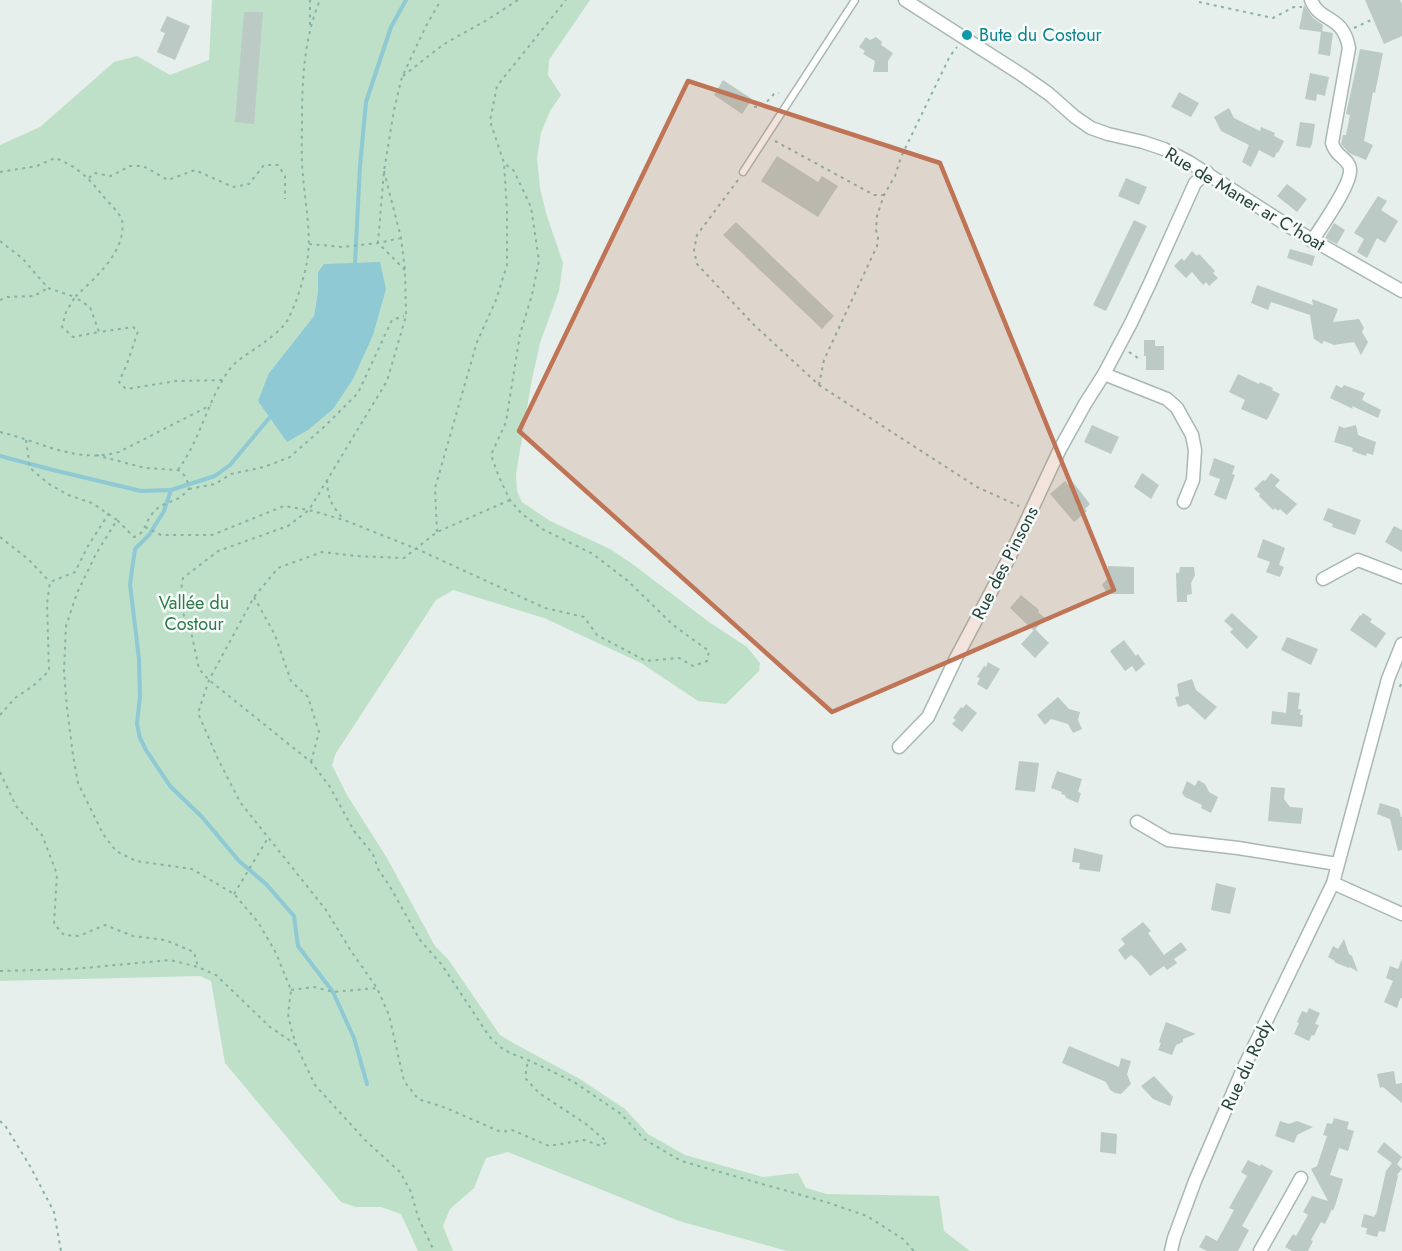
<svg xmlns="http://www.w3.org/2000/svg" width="1402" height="1251" viewBox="0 0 1402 1251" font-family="Jost,sans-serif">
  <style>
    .green { fill: #bfe0c8; fill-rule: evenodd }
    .water { fill: #8ec9d4 }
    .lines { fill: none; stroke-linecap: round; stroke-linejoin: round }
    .stream { stroke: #8ec9d4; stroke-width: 4 }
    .building { fill: #bbcac4 }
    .service-casing { stroke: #a8b8b2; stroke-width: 9 }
    .minor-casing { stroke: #a8b8b2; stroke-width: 15 }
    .path { stroke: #86b3a5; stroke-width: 2; stroke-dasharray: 3 4.5; stroke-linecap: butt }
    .service { stroke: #fff; stroke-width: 6 }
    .minor { stroke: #fff; stroke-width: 12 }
    .marked { fill: #c07456; fill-opacity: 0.2; stroke: #c07456; stroke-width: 4.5; stroke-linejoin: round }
    .culture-dot { fill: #0f9aa8; stroke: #f7fbf9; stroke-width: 2 }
    .labels { text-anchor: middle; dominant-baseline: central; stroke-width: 5; stroke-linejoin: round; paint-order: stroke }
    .culture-label { font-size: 18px; fill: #0d838f; stroke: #f7fbf9; text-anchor: start }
    .street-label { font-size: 18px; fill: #24423a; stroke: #f7fbf9 }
    .park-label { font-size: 18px; fill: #2d7a4b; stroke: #f7fbf9 }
  </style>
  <rect width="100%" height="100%" fill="#e6efeb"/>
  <path class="green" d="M 212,0 L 590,0 L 549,60 L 548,75 L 561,95 L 550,111 L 541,133 L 537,158 L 540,188 L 546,213 L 563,263 L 559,291 L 540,343 L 531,384 L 516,474 L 517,491 L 522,502 L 550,521 L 610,549 L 631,563 L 709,622 L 747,647 L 760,663 L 759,671 L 726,704 L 698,701 L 641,663 L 544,618 L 453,590 L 436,600 L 336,753 L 332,765 L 347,795 L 387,858 L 435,946 L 448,959 L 500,1035 L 515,1044 L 580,1079 L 625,1109 L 648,1134 L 685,1155 L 763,1177 L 798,1173 L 806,1188 L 827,1194 L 939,1196 L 944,1231 L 970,1251 L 787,1251 L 679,1221 L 508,1152 L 486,1158 L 474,1188 L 450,1209 L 443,1226 L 453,1251 L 418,1251 L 401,1214 L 381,1207 L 356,1207 L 341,1202 L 225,1063 L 211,981 L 200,976 L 0,981 L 0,145 L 40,127 L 114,62 L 137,56 L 170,75 L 209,60 ZM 318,272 L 333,409 L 269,373 L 314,316 L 318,291 Z"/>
  <path class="water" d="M 380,262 L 386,289 L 373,335 L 353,379 L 333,409 L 308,430 L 287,442 L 258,401 L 269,373 L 314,316 L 318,291 L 318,272 L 324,264 Z"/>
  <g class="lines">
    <path class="stream" d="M 355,263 L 360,166 L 366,102 L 391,27 L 406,0
      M 0,456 L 53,470 L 141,491 L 171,490 L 215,476 L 230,465 L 270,417
      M 171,490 L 164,511 L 149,535 L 135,549 L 130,584 L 139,659 L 140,696 L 137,724 L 140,738 L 146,750 L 170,786 L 202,817 L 239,861 L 266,884 L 294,916 L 298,946 L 333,992 L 354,1038 L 367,1084"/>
  </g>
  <path class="building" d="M 1365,0 L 1400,0 L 1402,4 L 1402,36 L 1384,44 Z
    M 1304,5 L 1313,18 L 1323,25 L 1322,31 L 1333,33 L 1330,56 L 1318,54 L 1321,32 L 1299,29 Z
    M 244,12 L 263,12 L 254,124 L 235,122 Z
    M 167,16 L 190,26 L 175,60 L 157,52 L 165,33 L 160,31 Z
    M 866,37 L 870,40 L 876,37 L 882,42 L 881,45 L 893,53 L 888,61 L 888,72 L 873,72 L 875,61 L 863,54 L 865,51 L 859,47 Z
    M 1360,49 L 1383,53 L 1375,93 L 1373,92 L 1364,141 L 1373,145 L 1366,160 L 1349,153 L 1341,144 L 1343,135 L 1346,135 L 1350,115 L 1346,114 Z
    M 1310,73 L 1329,77 L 1325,96 L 1317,94 L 1316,101 L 1305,99 Z
    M 723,80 L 752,99 L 742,114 L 714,95 Z
    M 1179,92 L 1199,103 L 1191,117 L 1171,107 Z
    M 1229,108 L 1234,118 L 1260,131 L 1261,127 L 1275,133 L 1274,136 L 1284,141 L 1278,153 L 1277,152 L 1274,158 L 1259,150 L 1251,167 L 1242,162 L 1249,145 L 1221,131 L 1214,117 Z
    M 1300,122 L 1315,124 L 1312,144 L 1310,148 L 1296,146 Z
    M 777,156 L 818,182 L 822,176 L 838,186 L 818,217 L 761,181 Z
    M 1126,178 L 1147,187 L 1139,205 L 1118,196 Z
    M 1287,184 L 1307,199 L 1297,212 L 1277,196 Z
    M 1378,196 L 1387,201 L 1381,210 L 1398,221 L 1385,243 L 1377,238 L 1367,258 L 1357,252 L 1364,239 L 1354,233 Z
    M 1134,220 L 1147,226 L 1106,311 L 1093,305 Z
    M 736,222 L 834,316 L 822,329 L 723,235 Z
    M 1334,223 L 1345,230 L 1337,244 L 1325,238 Z
    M 1290,249 L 1315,256 L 1312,266 L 1287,258 Z
    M 1192,251 L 1197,256 L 1199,254 L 1215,271 L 1213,273 L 1218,278 L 1209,286 L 1206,282 L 1203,285 L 1192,272 L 1186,278 L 1174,266 L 1182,258 L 1184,261 Z
    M 1257,285 L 1313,305 L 1312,299 L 1338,309 L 1333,322 L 1359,319 L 1364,328 L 1362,332 L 1368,342 L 1361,355 L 1354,342 L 1334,345 L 1324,341 L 1322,344 L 1314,339 L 1310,315 L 1271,302 L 1268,310 L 1251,303 Z
    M 1144,340 L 1155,340 L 1155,346 L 1164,346 L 1164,370 L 1146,370 L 1146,356 L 1144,356 Z
    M 1238,374 L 1259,384 L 1260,382 L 1273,388 L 1272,390 L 1280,394 L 1267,420 L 1241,409 L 1245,400 L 1229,392 Z
    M 1336,385 L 1342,388 L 1344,385 L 1365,393 L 1362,400 L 1381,410 L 1378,418 L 1352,406 L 1353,409 L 1330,398 Z
    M 1092,425 L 1119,437 L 1111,454 L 1084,442 Z
    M 1356,425 L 1358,435 L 1376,442 L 1373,455 L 1367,453 L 1366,456 L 1352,451 L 1353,448 L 1334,442 L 1339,426 L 1344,428 Z
    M 1214,458 L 1235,466 L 1232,474 L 1235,475 L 1226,500 L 1214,495 L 1220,479 L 1209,475 Z
    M 1142,473 L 1159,485 L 1151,499 L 1134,487 Z
    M 1271,473 L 1280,480 L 1275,486 L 1297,504 L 1287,515 L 1280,509 L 1278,511 L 1275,508 L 1273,510 L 1259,496 L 1260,494 L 1254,489 L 1263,480 L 1265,481 Z
    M 1065,481 L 1068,485 L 1072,481 L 1090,504 L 1085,509 L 1087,511 L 1074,522 L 1050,494 Z
    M 1328,508 L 1361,520 L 1355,535 L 1332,527 L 1333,524 L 1323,520 Z
    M 1394,526 L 1402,530 L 1402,552 L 1385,542 Z
    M 1263,539 L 1285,548 L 1279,565 L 1284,567 L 1280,577 L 1266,572 L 1270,562 L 1257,557 Z
    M 1108,566 L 1134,567 L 1134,594 L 1108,594 L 1102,585 L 1107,579 Z
    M 1180,567 L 1194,567 L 1195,575 L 1191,583 L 1192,594 L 1187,595 L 1187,602 L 1177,602 L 1176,573 L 1179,573 Z
    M 1021,595 L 1039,610 L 1038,612 L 1045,618 L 1034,631 L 1010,608 Z
    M 1232,613 L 1258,637 L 1247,649 L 1230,632 L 1233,629 L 1224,621 Z
    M 1363,613 L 1372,619 L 1370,622 L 1386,633 L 1376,648 L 1350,630 L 1360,615 L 1361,616 Z
    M 1035,629 L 1049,643 L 1035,658 L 1021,644 Z
    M 1287,637 L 1318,649 L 1311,665 L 1281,650 Z
    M 1124,640 L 1136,656 L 1138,654 L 1145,664 L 1136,672 L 1132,666 L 1125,671 L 1110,651 Z
    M 988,662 L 1000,669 L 987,690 L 977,684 L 980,678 L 977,677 L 984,666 L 986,667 Z
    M 1192,679 L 1196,690 L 1217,707 L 1205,720 L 1188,704 L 1178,707 L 1175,697 L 1179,696 L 1177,684 Z
    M 1288,692 L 1300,693 L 1298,709 L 1301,709 L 1300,715 L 1303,715 L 1302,727 L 1271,724 L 1272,711 L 1286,713 Z
    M 1058,697 L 1069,709 L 1080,712 L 1078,720 L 1082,729 L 1073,733 L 1068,724 L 1051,719 L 1045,725 L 1037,715 Z
    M 966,704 L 977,713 L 962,732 L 952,724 L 956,720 L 953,718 L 961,707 L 963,708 Z
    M 1019,761 L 1039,763 L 1035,792 L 1015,790 Z
    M 1057,771 L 1082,779 L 1078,792 L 1081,793 L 1078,803 L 1066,798 L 1065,795 L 1061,794 L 1062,792 L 1051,788 Z
    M 1198,780 L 1205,784 L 1209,792 L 1218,797 L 1211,813 L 1201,808 L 1202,805 L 1185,797 L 1182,793 L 1187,781 L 1195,786 Z
    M 1271,787 L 1285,788 L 1284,799 L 1290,807 L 1303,808 L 1301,824 L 1268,821 Z
    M 1380,803 L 1399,809 L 1401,817 L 1402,817 L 1402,850 L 1398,851 L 1390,819 L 1377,814 Z
    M 1074,848 L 1103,855 L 1100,872 L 1079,869 L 1080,863 L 1072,862 Z
    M 1216,883 L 1236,888 L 1230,914 L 1211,910 Z
    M 1143,922 L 1151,931 L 1148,933 L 1164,955 L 1181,942 L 1187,950 L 1174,959 L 1177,963 L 1167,970 L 1164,966 L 1150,976 L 1138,961 L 1131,955 L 1125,960 L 1118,950 L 1125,944 L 1121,939 Z
    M 1344,939 L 1349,954 L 1352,956 L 1358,972 L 1350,967 L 1349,968 L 1334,962 L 1335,961 L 1328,957 L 1333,946 L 1338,949 Z
    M 1402,959 L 1402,998 L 1400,999 L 1397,1008 L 1384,1002 L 1393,981 L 1386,978 L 1390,966 L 1398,969 Z
    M 1309,1008 L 1320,1013 L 1315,1024 L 1319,1025 L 1314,1036 L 1312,1035 L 1309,1041 L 1294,1034 L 1299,1023 L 1297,1022 L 1302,1011 L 1307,1013 Z
    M 1166,1022 L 1196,1034 L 1183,1039 L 1183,1042 L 1176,1045 L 1172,1055 L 1158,1050 L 1161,1043 L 1159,1042 Z
    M 1069,1046 L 1119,1067 L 1121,1058 L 1131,1061 L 1127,1074 L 1131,1084 L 1121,1094 L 1115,1093 L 1110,1090 L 1106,1082 L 1062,1063 Z
    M 1394,1071 L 1396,1084 L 1402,1083 L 1402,1103 L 1383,1087 L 1380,1088 L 1377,1074 Z
    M 1154,1076 L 1173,1097 L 1170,1106 L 1153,1099 L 1141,1086 Z
    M 1334,1118 L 1349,1122 L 1347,1129 L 1354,1131 L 1348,1151 L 1339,1148 L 1330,1175 L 1343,1179 L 1336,1203 L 1333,1211 L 1332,1209 L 1325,1224 L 1321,1222 L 1311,1240 L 1313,1241 L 1308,1251 L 1292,1251 L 1285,1247 L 1293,1234 L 1296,1236 L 1308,1215 L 1303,1212 L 1312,1196 L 1328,1201 L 1311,1169 L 1317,1166 L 1327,1136 L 1323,1135 L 1327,1123 L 1332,1124 Z
    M 1280,1121 L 1289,1124 L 1297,1121 L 1313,1127 L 1297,1135 L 1294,1143 L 1275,1136 Z
    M 1101,1132 L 1117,1134 L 1116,1154 L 1100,1152 Z
    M 1384,1142 L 1402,1157 L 1397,1164 L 1402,1169 L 1397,1175 L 1398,1176 L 1385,1232 L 1379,1231 L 1377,1237 L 1366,1234 L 1367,1228 L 1361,1227 L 1364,1214 L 1374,1217 L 1375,1214 L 1376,1215 L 1386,1171 L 1392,1163 L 1377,1152 Z
    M 1248,1160 L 1260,1166 L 1261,1164 L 1273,1171 L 1242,1226 L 1249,1230 L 1238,1251 L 1207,1251 L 1199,1247 L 1206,1235 L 1217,1241 L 1234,1210 L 1229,1208 L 1247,1176 L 1241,1172 Z"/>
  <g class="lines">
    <g class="service-casing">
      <path id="service" d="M 743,172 L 855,0"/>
    </g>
    <g class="minor-casing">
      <path id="minor" d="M 905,0 L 1022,75 L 1049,94 L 1075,117 L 1091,128 L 1108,134 L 1143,142 L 1164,149 L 1189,162 L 1290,227 L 1402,291
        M 1311,0 C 1320,23 1343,14 1349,48 L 1332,143 C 1336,158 1349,158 1350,169 C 1352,184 1321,227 1312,241
        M 1184,502 L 1193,480 L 1195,450 L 1192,435 L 1177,408 L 1167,399 L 1104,374 L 1131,323 L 1150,283 L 1195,183 L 1207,172
        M 1323,579 L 1358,560 L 1402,577
        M 899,747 L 928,717 L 956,658 L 1009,558 L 1060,449 L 1085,404 L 1104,374
        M 1137,822 L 1168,840 L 1238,848 L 1337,864
        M 1333,883 L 1402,914
        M 1171,1251 L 1174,1238 L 1195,1181 L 1243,1069 L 1333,883 L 1388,679 L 1402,644
        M 1260,1251 L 1301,1178"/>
    </g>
    <path class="path" d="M 1199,2 L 1273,18 L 1294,7 L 1302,7
      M 310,25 L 310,0
      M 1354,28 L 1371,20
      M 403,76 L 444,44 L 487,20 L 518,0
      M 754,107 L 763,106 L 774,94 L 779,93
      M 775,141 L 874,195 L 884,195
      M 384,171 L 401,238 L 405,270 L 406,316 L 387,381 L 309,510 L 288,526 L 218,551 L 183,578 L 179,603 L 192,636 L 199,669 L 209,680 L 311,762 L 330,787 L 354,831 L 373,854 L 378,869 L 389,885 L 420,940 L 442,965 L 489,1036 L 500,1047 L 510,1053 L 528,1060 L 574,1082 L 621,1114 L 644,1139 L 681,1161 L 826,1202 L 867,1216 L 903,1239 L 914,1251
      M 0,172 L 37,166 L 55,158 C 75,165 89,178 102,195 C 107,201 120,213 122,220 C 127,251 95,278 75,297 L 90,307 L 99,332 L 133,327 L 138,331 L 127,364 L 119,382 L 126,389 L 176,381 L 222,380
      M 89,178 L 94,173 L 111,176 L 130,166 L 143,166 L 168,180 L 195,170 L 233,187 L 249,184 L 264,165 L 278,165 L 285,176 L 285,199
      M 738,180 L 697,235 L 694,250 L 697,264 L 753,324 L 819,385 L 977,487 L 1019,506
      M 0,241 L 22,258 L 48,288 L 75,297 L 66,312 L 62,327 L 73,337 L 99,332
      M 309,244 L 343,247 L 378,243 L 401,238
      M 405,270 L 378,243 L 384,171 L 394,110 L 402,77 L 426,26 L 441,0
      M 0,300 L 7,297 L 34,296 L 48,288
      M 1129,352 L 1141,360
      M 819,385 L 824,360 L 877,246 L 878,237 L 876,230 L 877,216 L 884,195 L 895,176 L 901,157 L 950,56 L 957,47
      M 0,432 C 40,441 75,464 119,452 L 211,405
      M 26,440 L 30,468 L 49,484 L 68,495 L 92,503 L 117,520
      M 96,455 L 145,468 L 178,470 L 184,475 L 187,480 L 189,489 C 185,493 182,497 177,499 C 168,503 158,505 152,514 C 145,522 146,533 134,537 L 117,520 L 96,554 L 77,593 L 66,626 L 64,671 L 67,708 L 73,755 L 78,783 L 103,834 L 116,851 L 136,861 L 192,869 L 234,894 L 258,922 L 276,953 L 291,990 L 288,1014 L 291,1028 L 296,1045 L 315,1085 L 365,1140 L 400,1172 L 411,1192 L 418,1217 L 434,1251
      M 178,470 C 200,440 207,403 227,373 C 235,360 250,353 262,344 C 271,337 283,329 288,319 C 297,302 303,281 307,262 C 312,237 305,202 303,176 C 301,158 302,140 302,121 C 302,80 304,38 320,0
      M 327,480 C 328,500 331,504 344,520
      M 189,489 L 215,484 L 231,474 L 264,467 L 290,457 L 325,426 L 358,393 L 392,320 L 404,316
      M 510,500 L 437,532 L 404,558 L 356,556 L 322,552 L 278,568 L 254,597 L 209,680 L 198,713 L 217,757 L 240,802 L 326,910 L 351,951 L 377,988 L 389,1015 L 404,1081 L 418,1099 L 446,1108 L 501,1132 L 512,1130 L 549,1146 L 584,1140 L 601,1146 L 607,1142 L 586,1124 L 539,1093 L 525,1078 L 528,1060
      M 145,527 L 161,535 L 212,535 L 284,506 L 309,510 L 344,520 L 417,549 L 545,608 L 584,617 L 597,635 L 646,661 L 679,658 L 693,666 L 707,661 L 709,651 L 673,625 L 628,581 L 593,554 L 544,530 L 522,514 L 510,500 L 499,477 L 491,455 L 506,422 L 520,334 L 532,295 L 539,261 L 531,207 L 514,171 L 504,163 L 490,121 L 497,86 L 566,0
      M 437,532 L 435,488 L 477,342 L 496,300 L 507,265 L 507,211 L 504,163
      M 0,537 L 28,559 L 50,582
      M 254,597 L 275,635 L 291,681 L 308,697 L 319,732 L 311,762
      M 1400,687 L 1402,681
      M 0,715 L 15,698 L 33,686 L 49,671 L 47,603 L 50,582 L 75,572 L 88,546 L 109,513
      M 0,772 L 16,806 L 42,835 L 57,874 L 54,924 L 64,935 L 79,936 L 105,925 L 133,936 L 165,940 L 194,952 L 198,967
      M 234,894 L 268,838
      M 0,971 L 73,969 L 170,960 L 198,967 L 216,975 L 270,1027 L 295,1044
      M 291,990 L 314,987 L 333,992 L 377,988
      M 0,1121 L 6,1127 L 30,1166 L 54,1212 L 61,1251"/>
    <use href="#service" class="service"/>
    <use href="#minor" class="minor"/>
  </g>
  <path class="marked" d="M 688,81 L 940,163 L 1114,590 L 832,712 L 519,431 Z"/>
  <circle class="culture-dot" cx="967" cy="35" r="6"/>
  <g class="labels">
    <g class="culture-label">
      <text x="979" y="35">Bute du Costour</text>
    </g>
    <g class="street-label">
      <text transform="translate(1245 199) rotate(31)">Rue de Maner ar C'hoat</text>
      <text transform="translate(1005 563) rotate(-63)">Rue des Pinsons</text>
      <text transform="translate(1247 1065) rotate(-65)">Rue du Rody</text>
    </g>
    <g class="park-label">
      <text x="194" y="603">Vallée du<tspan x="194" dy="21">Costour</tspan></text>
    </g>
  </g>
</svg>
